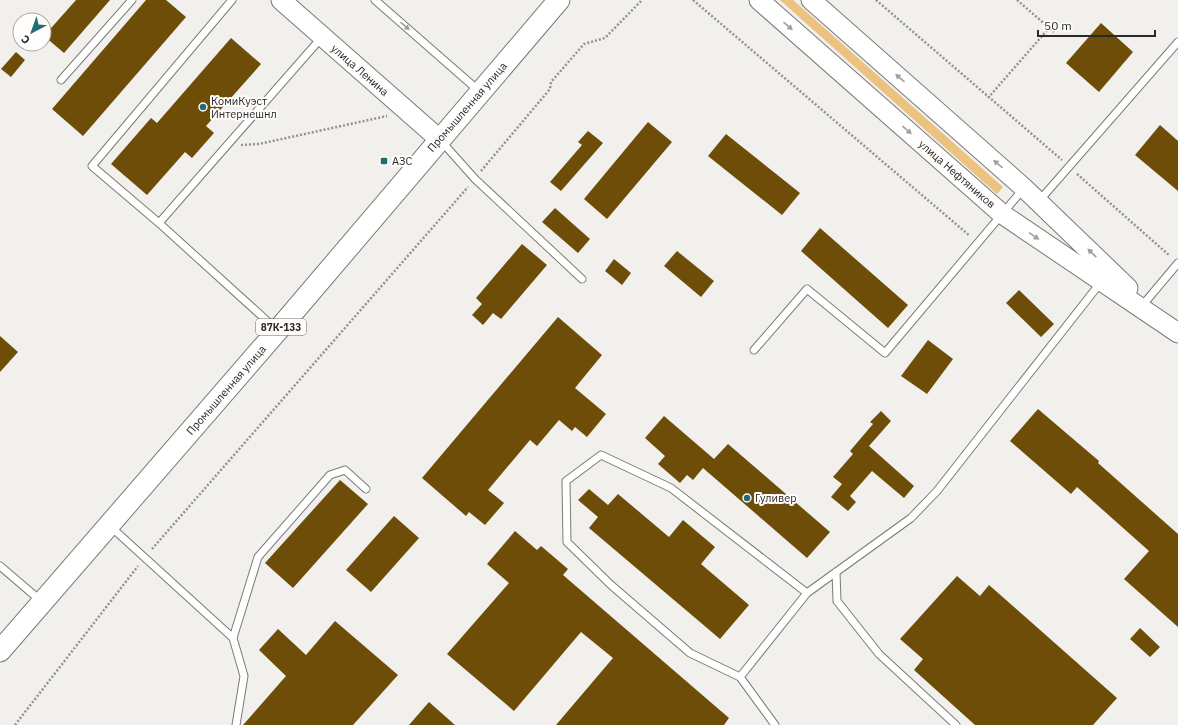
<svg xmlns="http://www.w3.org/2000/svg" width="1178" height="725" viewBox="0 0 1178 725" font-family="'IBM Plex Sans',sans-serif">
  <style>
    .green { fill: #ebc27f }
    .building { fill: #6d4d08 }
    .lines { fill: none; stroke-linecap: round; stroke-linejoin: round }
    .lane-casing { stroke: #7c7a76; stroke-width: 9 }
    .secondary-casing { stroke: #7c7a76; stroke-width: 21 }
    .primary-casing { stroke: #7c7a76; stroke-width: 23 }
    .path { stroke: #93928f; stroke-width: 2.5; stroke-dasharray: 2 2; stroke-linecap: butt }
    .lane { stroke: #fff; stroke-width: 7 }
    .secondary { stroke: #fff; stroke-width: 19 }
    .primary { stroke: #fff; stroke-width: 21 }
    .oneway { fill: #9f9f9e }
    .poi-dot { fill: #226d74; stroke: #fffdfb; stroke-width: 1.5 }
    .labels { text-anchor: middle; dominant-baseline: central; stroke-width: 4; stroke-linejoin: round; paint-order: stroke }
    .shield { fill: #fffdfb; stroke: #6a6967; stroke-width: 1 }
    .shield-label { font-size: 10px; font-weight: bold; fill: #2a2928 }
    .street-label { font-size: 11px; fill: #2a2928; stroke: #fffdfb }
    .poi-label { font-size: 11px; fill: #2a2928; stroke: #fffdfb; text-anchor: start }
  </style>
  <rect width="100%" height="100%" fill="#f2f0ec"/>
  <path class="green" d="M 780,0 L 793,0 L 1003,187 L 997,194 Z"/>
  <path class="building" d="M 76,0 L 110,0 L 64,53 L 44,36 Z
    M 146,0 L 166,0 L 186,17 L 83,136 L 52,109 Z
    M 1101,23 L 1133,52 L 1099,92 L 1066,63 Z
    M 231,38 L 261,64 L 206,126 L 214,133 L 192,158 L 185,152 L 147,195 L 111,164 L 151,118 L 157,123 Z
    M 16,52 L 25,60 L 11,77 L 1,69 Z
    M 648,122 L 672,142 L 607,219 L 584,199 Z
    M 1160,125 L 1178,141 L 1178,191 L 1135,155 Z
    M 588,131 L 603,143 L 561,191 L 550,182 L 582,145 L 578,142 Z
    M 726,134 L 800,193 L 782,215 L 708,156 Z
    M 555,208 L 590,239 L 578,253 L 542,222 Z
    M 820,228 L 908,305 L 888,328 L 801,251 Z
    M 522,244 L 547,265 L 501,319 L 493,313 L 483,325 L 472,315 L 482,304 L 476,298 Z
    M 677,251 L 714,281 L 701,297 L 664,266 Z
    M 614,259 L 631,273 L 622,285 L 605,271 Z
    M 1019,290 L 1054,324 L 1041,337 L 1006,303 Z
    M 558,317 L 602,355 L 575,388 L 606,414 L 587,437 L 575,427 L 572,431 L 559,420 L 537,446 L 530,440 L 488,490 L 504,503 L 485,525 L 469,512 L 466,516 L 422,478 Z
    M 0,336 L 18,352 L 0,372 Z
    M 928,340 L 953,359 L 927,394 L 901,376 Z
    M 1038,409 L 1099,461 L 1098,463 L 1178,534 L 1178,627 L 1124,579 L 1149,551 L 1077,487 L 1071,494 L 1010,441 Z
    M 881,411 L 891,421 L 869,446 L 914,486 L 904,498 L 872,471 L 850,496 L 856,502 L 848,511 L 831,497 L 842,484 L 833,477 L 853,454 L 850,451 L 873,424 L 870,422 Z
    M 664,416 L 714,459 L 728,444 L 830,532 L 807,558 L 703,468 L 693,480 L 687,475 L 680,483 L 658,464 L 665,456 L 645,438 Z
    M 340,480 L 368,504 L 293,588 L 265,563 Z
    M 589,489 L 608,505 L 618,494 L 669,537 L 683,520 L 715,547 L 701,564 L 749,605 L 720,639 L 589,528 L 598,517 L 578,500 Z
    M 394,516 L 419,538 L 371,592 L 346,570 Z
    M 515,531 L 537,550 L 541,546 L 568,569 L 563,575 L 729,718 L 724,725 L 556,725 L 613,658 L 581,632 L 514,711 L 447,654 L 509,583 L 487,564 Z
    M 957,576 L 980,596 L 989,585 L 1117,698 L 1093,725 L 975,725 L 914,670 L 923,659 L 900,639 Z
    M 335,621 L 398,675 L 353,725 L 243,725 L 286,676 L 259,650 L 278,629 L 306,655 Z
    M 1140,628 L 1160,647 L 1150,657 L 1130,639 Z
    M 429,702 L 455,725 L 409,725 Z"/>
  <g class="lines">
    <g class="lane-casing">
      <path id="lane" d="M 375,0 L 479,91
        M 61,80 L 132,0
        M 442,142 L 475,179 L 582,279
        M 1039,201 L 1178,42
        M 159,223 L 92,166 L 232,0
        M 1141,307 L 1178,263
        M 276,329 L 159,223 L 322,37
        M 754,350 L 807,289 L 885,353 L 1024,188
        M 110,526 L 233,638 L 258,557 L 330,475 L 345,470 L 366,489
        M 0,566 L 41,601
        M 836,572 L 837,601 L 879,654 L 956,725
        M 233,638 L 244,676 L 236,725
        M 740,677 L 690,653 L 611,585 L 567,542 L 566,481 L 601,455 L 671,488 L 807,593
        M 775,725 L 740,677 L 807,593 L 911,518 L 937,491 L 1101,282"/>
    </g>
    <g class="secondary-casing">
      <path id="secondary" d="M 281,0 L 439,139
        M 759,0 L 1002,214 L 1178,333
        M 811,0 L 1024,188 L 1128,288"/>
    </g>
    <g class="primary-casing">
      <path id="primary" d="M 0,651 L 278,330 L 559,0"/>
    </g>
    <path class="path" d="M 693,0 L 970,236
      M 876,0 L 1062,160
      M 1017,0 L 1054,32
      M 988,98 L 1049,28
      M 241,145 L 259,144 L 387,116
      M 481,171 L 550,89 L 551,82 L 584,44 L 605,38 L 642,0
      M 1077,174 L 1170,256
      M 152,549 L 468,187
      M 15,725 L 138,566"/>
    <use href="#lane" class="lane"/>
    <use href="#secondary" class="secondary"/>
    <use href="#primary" class="primary"/>
  </g>
  <defs><path id="oneway-solid" d="M-6-.8H1V-3.2L6.5 0L1 3.2V.8H-6Z"/></defs>
  <g class="oneway">
    <use href="#oneway-solid" transform="translate(405 26) rotate(41)"/>
    <use href="#oneway-solid" transform="translate(788 26) rotate(41)"/>
    <use href="#oneway-solid" transform="translate(900 78) rotate(-139)"/>
    <use href="#oneway-solid" transform="translate(907 130) rotate(41)"/>
    <use href="#oneway-solid" transform="translate(998 164) rotate(-139)"/>
    <use href="#oneway-solid" transform="translate(1034 236) rotate(34)"/>
    <use href="#oneway-solid" transform="translate(1092 253) rotate(-136)"/>
  </g>
  <g class="poi-dot">
    <circle cx="203" cy="107" r="4"/>
    <rect x="380" y="157" width="8" height="8" rx="2"/>
    <circle cx="747" cy="498" r="4"/>
  </g>
  <g class="labels">
    <rect class="shield" x="256" y="319" width="50" height="16" rx="3"/>
    <g class="shield-label">
      <text x="281" y="327">87К-133</text>
    </g>
    <g class="street-label">
      <text transform="translate(360 70) rotate(41)">улица Ленина</text>
      <text transform="translate(467 107) rotate(-49)">Промышленная улица</text>
      <text transform="translate(957 174) rotate(41)">улица Нефтяников</text>
      <text transform="translate(226 390) rotate(-49)">Промышленная улица</text>
    </g>
    <g class="poi-label">
      <text x="211" y="101">КомиКуэст<tspan x="211" dy="13">Интернешнл</tspan></text>
      <text x="392" y="161">АЗС</text>
      <text x="755" y="498">Гуливер</text>
    </g>
  </g>
  <g transform="translate(32 32) rotate(221)"><circle r="19" fill="#fffdfb" stroke="#aaa8a7"/>
  <path d="M0-3L7 15L0 10L-7 15Z" fill="#226d74"/>
  <text y="-6" font-size="11" font-weight="bold" text-anchor="middle" fill="#2a2928">С</text>
  </g>
  <path d="M1038 30v6h117v-6" fill="none" stroke="#2a2928" stroke-width="2"/>
  <text x="1044" y="30" font-size="12" fill="#2a2928" stroke="#fffdfb" stroke-width="3" paint-order="stroke">50 m</text>
</svg>
